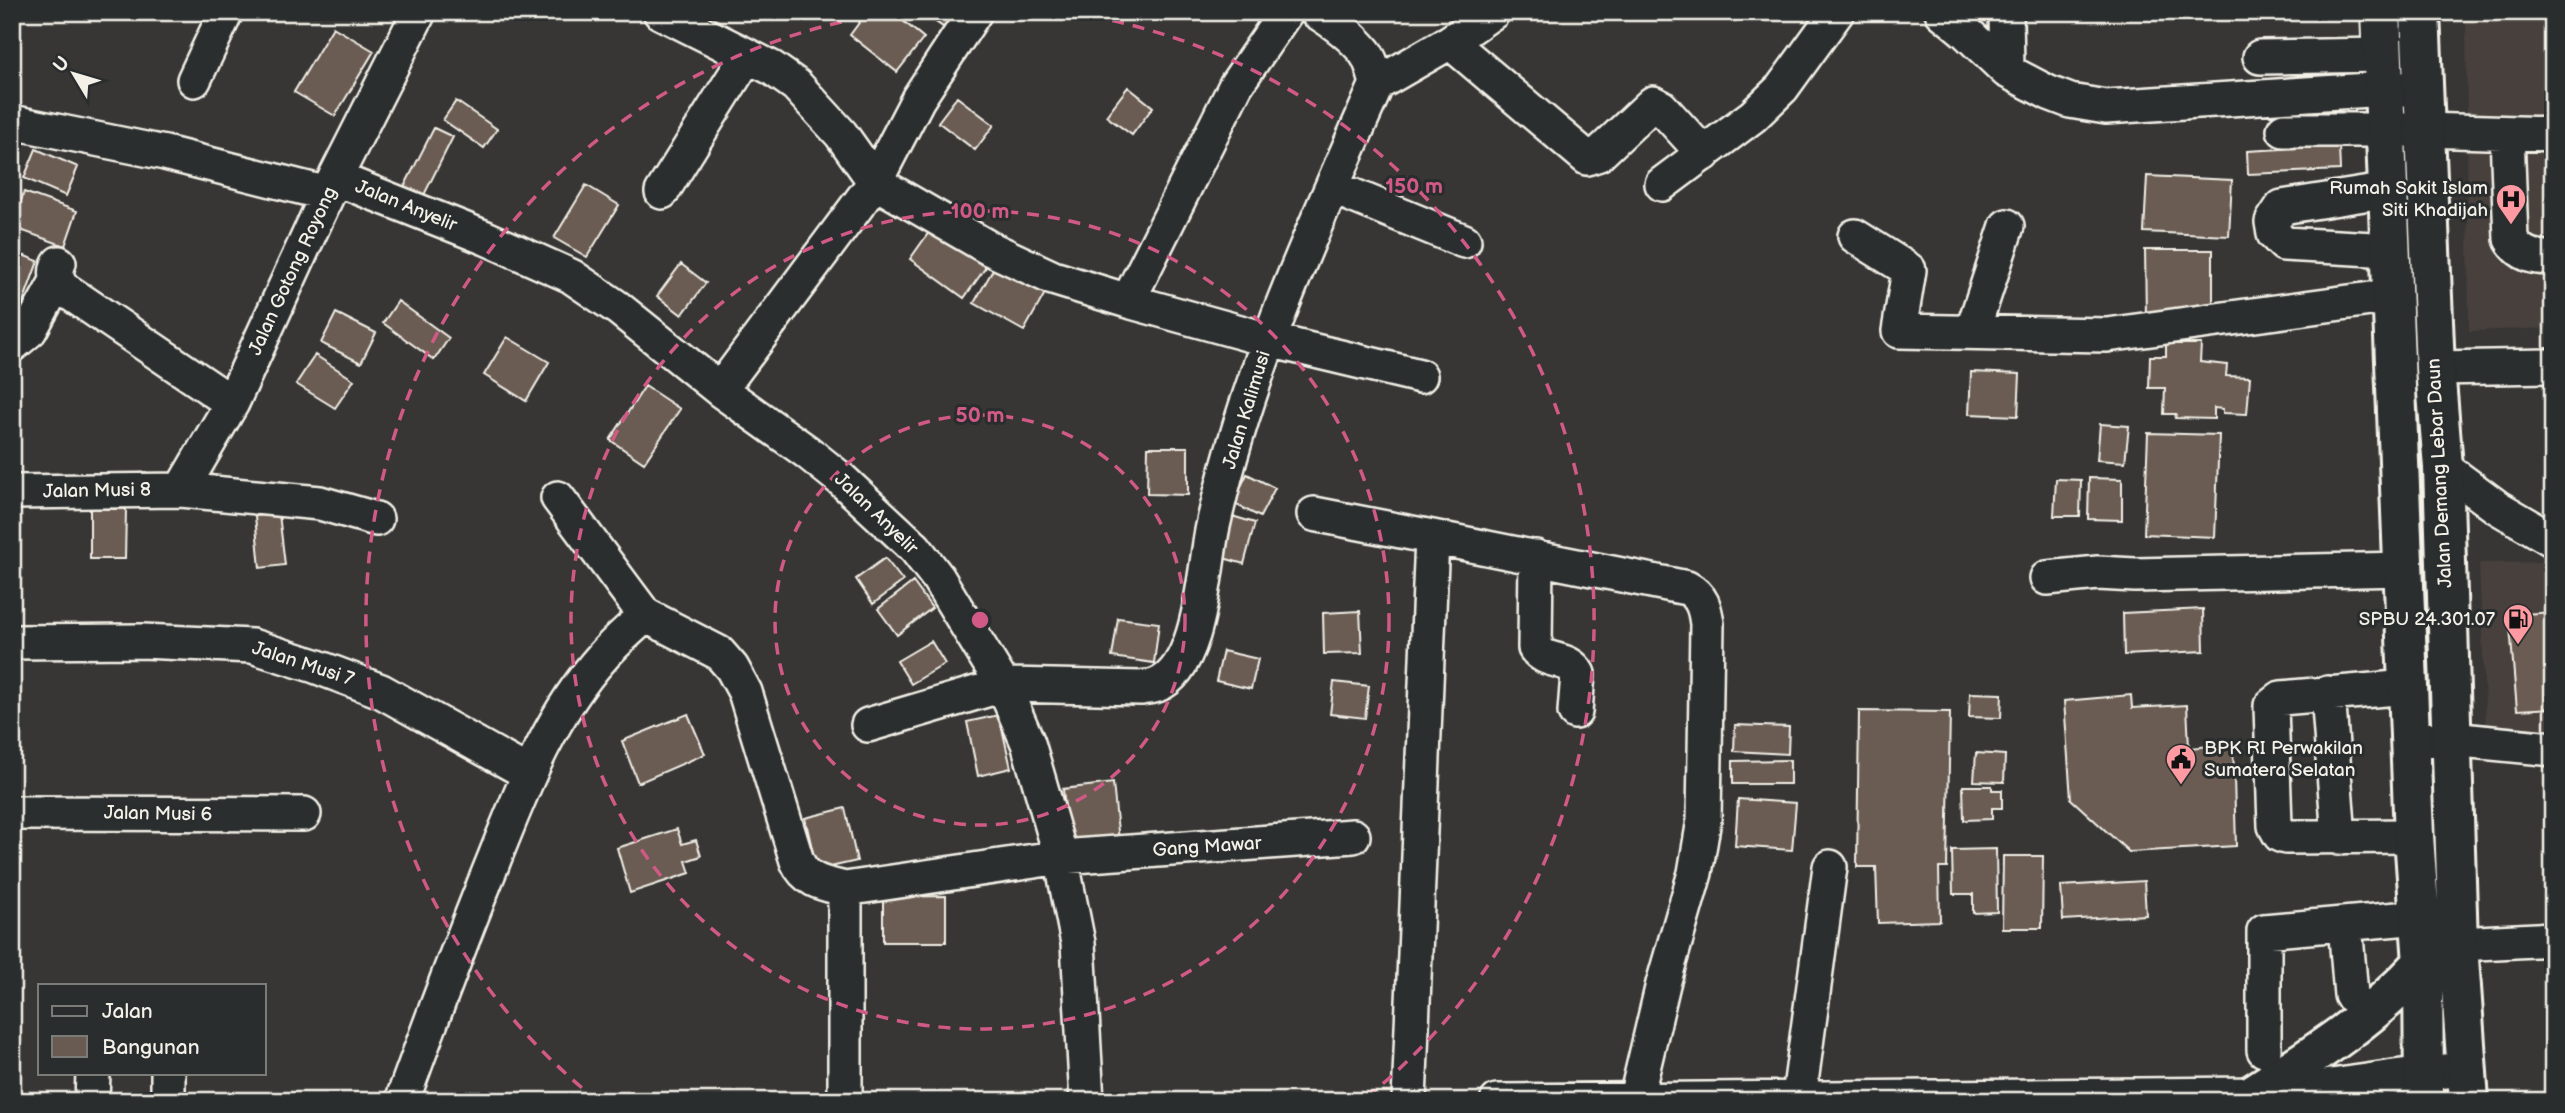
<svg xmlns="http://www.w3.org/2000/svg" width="2565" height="1113" viewBox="0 0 2565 1113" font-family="'Balsamiq Sans',sans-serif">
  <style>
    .built { fill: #46413e }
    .building { fill: #6a5b52; stroke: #f4f1e8; stroke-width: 2 }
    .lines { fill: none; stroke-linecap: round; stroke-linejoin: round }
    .minor-casing { stroke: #f4f1e8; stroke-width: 38 }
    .highway-casing { stroke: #f4f1e8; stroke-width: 44 }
    .minor { stroke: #2a2d2e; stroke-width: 33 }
    .highway { stroke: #2a2d2e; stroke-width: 38 }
    .ring { fill: none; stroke: #d15985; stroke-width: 3.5; stroke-dasharray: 12 9 }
    .labels { text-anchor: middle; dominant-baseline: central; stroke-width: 6; stroke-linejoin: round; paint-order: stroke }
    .poi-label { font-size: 19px; fill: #f4f1e8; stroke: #2a2d2e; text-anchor: end }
    .street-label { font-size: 19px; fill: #f4f1e8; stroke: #2a2d2e }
    .centre { fill: #d15985; stroke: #2a2d2e; stroke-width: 3.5 }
    .ring-label { font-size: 21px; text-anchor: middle; font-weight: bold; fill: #d15985; stroke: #2a2d2e; stroke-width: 6; stroke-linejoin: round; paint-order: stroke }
  </style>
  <rect width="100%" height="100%" fill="#373635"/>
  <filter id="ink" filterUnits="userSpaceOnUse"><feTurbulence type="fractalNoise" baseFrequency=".0143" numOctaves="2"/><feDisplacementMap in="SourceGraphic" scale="14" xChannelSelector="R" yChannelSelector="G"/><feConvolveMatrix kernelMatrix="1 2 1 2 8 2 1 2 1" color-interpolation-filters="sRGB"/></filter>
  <g filter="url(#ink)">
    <path class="built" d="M 2466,12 L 2553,12 L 2553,328 L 2469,331 Z
      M 2553,562 L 2553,734 L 2486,729 L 2479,563 Z"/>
    <path class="building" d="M 867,12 L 892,12 L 924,38 L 897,72 L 850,35 Z
      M 925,12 L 957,12 L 946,29 L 924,14 Z
      M 333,27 L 374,51 L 335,116 L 294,92 Z
      M 1128,87 L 1153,107 L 1132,135 L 1106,116 Z
      M 957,97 L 994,125 L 975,150 L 938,122 Z
      M 456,101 L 497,129 L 484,148 L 443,120 Z
      M 434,128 L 453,137 L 423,197 L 404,187 Z
      M 2339,146 L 2340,170 L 2248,174 L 2247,151 Z
      M 36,149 L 78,167 L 66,196 L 24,178 Z
      M 2147,176 L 2232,180 L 2229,236 L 2144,232 Z
      M 586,185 L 619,205 L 587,257 L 554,238 Z
      M 24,192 L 77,211 L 65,246 L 12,227 Z
      M 932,228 L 986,267 L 964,298 L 910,259 Z
      M 2145,250 L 2213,250 L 2213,316 L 2146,316 Z
      M 12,251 L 38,261 L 16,322 L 12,321 Z
      M 999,259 L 1049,286 L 1024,331 L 974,303 Z
      M 681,264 L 706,283 L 682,315 L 657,296 Z
      M 398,301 L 449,338 L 434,360 L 383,323 Z
      M 336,313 L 376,333 L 361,363 L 321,343 Z
      M 507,337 L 549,362 L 526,401 L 484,375 Z
      M 2166,344 L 2201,344 L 2200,362 L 2227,365 L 2226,376 L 2250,377 L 2247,414 L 2223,413 L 2223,409 L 2214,408 L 2214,419 L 2175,418 L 2176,414 L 2164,414 L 2165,388 L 2149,388 L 2150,356 L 2166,356 Z
      M 315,355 L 354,380 L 335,408 L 296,384 Z
      M 1971,372 L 2020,374 L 2018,416 L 1969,414 Z
      M 645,386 L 680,409 L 644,463 L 610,440 Z
      M 2100,424 L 2129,426 L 2125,462 L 2097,460 Z
      M 2148,433 L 2219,435 L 2215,537 L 2144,534 Z
      M 1148,447 L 1188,447 L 1188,495 L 1147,494 Z
      M 1247,474 L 1275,488 L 1260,517 L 1233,503 Z
      M 2089,478 L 2122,479 L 2122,520 L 2088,519 Z
      M 2056,479 L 2081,480 L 2080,516 L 2054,516 Z
      M 90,509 L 126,509 L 125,559 L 90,559 Z
      M 279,514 L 285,565 L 260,568 L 255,516 Z
      M 1232,516 L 1255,523 L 1244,564 L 1220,557 Z
      M 885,558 L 903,581 L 873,604 L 856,579 Z
      M 913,582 L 932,608 L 897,635 L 878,609 Z
      M 2203,609 L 2204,651 L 2124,655 L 2123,613 Z
      M 1360,611 L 1362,653 L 1324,654 L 1323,613 Z
      M 2553,612 L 2553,708 L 2517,710 L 2509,615 Z
      M 1118,618 L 1159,623 L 1154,663 L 1112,657 Z
      M 931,641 L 945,664 L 911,684 L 897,661 Z
      M 1223,651 L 1258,659 L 1251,689 L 1216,681 Z
      M 1334,682 L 1369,686 L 1365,718 L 1330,714 Z
      M 1970,693 L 2002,694 L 2001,718 L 1969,717 Z
      M 2131,695 L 2132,708 L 2187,705 L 2189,748 L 2233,744 L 2236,846 L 2129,852 L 2071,799 L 2064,701 Z
      M 1859,711 L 1950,712 L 1947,868 L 1939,868 L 1940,921 L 1878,923 L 1876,867 L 1857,867 Z
      M 688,714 L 705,754 L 638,783 L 622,741 Z
      M 999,715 L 1011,768 L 978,776 L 967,722 Z
      M 1735,725 L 1789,727 L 1788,754 L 1734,751 Z
      M 1976,753 L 2005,755 L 2004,782 L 1974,781 Z
      M 1790,760 L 1790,784 L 1733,784 L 1733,761 Z
      M 1113,783 L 1119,841 L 1069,846 L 1063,789 Z
      M 1963,786 L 1992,786 L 1992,790 L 2002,790 L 2002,808 L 1992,808 L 1992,819 L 1964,820 Z
      M 1738,799 L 1796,803 L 1792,850 L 1735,846 Z
      M 845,808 L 857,861 L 817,870 L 805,818 Z
      M 677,829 L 682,844 L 696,840 L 701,856 L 686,861 L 690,873 L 630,893 L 617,848 Z
      M 1996,849 L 1997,912 L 1973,913 L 1973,894 L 1953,894 L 1952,850 Z
      M 2003,856 L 2043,856 L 2042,928 L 2002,928 Z
      M 2144,881 L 2146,915 L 2063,920 L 2061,886 Z
      M 946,896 L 946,942 L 883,942 L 883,897 Z
      M 2546,996 L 2553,996 L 2553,1101 L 2547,1101 Z"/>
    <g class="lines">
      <g class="minor-casing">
        <path id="minor" d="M 660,12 L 772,68 L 796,85 L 841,134 L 875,182 L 989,248 L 1053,278 L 1128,301 L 1269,340 L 1420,376
          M 1942,12 L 1965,31 L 2007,71 L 2049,93 L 2070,101 L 2106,107 L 2385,89 L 2409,89
          M 2006,12 L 2007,71
          M 1450,42 L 1587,158 L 1599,154 L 1653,103 L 1661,107 L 1704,154
          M 2260,57 L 2383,55
          M 194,80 L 226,12
          M 1377,84 L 1450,42 L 1493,12
          M 12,122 L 165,153 L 328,194
          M 2284,130 L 2424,130 L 2553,134
          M 2507,134 L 2511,239 C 2521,256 2535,258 2553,258
          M 335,178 L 486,238 L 571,276 L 618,308 L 720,390 L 807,452 L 842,480 L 915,548 L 938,578 L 1003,685 L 1028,743 L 1061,857 L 1078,943 L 1087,1101
          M 1662,184 L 1753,116 L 1782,88 L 1837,12
          M 1332,187 L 1464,241
          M 2389,190 L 2282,207 L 2272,222 L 2274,234 L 2284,244 L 2391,250
          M 662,192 L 747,56
          M 1855,236 L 1909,270 L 1899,331 L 2107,335 L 2393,296
          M 59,263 C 54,273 57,280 64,289 L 232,403
          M 1128,301 L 1236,85 L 1286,12
          M 1972,332 L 2007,226
          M 12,345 L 30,330 L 57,281
          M 2435,368 L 2553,366
          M 720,390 L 875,182 L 918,99 L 975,12
          M 2443,467 L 2497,507 L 2553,540
          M 181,490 L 232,403 L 335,178 L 419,12
          M 12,492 L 181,490 L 320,503 L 376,519
          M 558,498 L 645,615
          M 1314,514 L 1432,537
          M 1536,557 L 1535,648 C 1546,664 1569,656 1578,674 L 1575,712
          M 2047,578 L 2098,573 L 2135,575 L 2405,569
          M 12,642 L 142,641 L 252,646 L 315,666 L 381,691 L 528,773
          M 2408,687 L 2281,698 L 2271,706 L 2275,826 L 2280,835 L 2286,837 L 2414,836
          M 2328,693 L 2339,838
          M 868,725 L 1003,685 L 1141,688 C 1146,687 1153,687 1157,685 C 1202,667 1204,566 1213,526 C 1247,372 1314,227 1377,84 C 1374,73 1372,61 1365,52 C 1353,37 1333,22 1317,12
          M 2412,740 L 2451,739 L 2553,749
          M 12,813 L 304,814
          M 2345,924 L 2351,995
          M 2458,944 L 2553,939
          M 2264,1050 L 2264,931 L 2420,917
          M 1799,1097 L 1830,867
          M 92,1101 L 93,1073
          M 168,1101 L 168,1073
          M 402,1101 C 431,1021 461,941 493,862 C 522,789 550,715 603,656 C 616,641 631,629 645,615 L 719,653 L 732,668 L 745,692 L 797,861 C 806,882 825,884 845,889 L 1061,857 L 1353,836
          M 845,1101 L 845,889
          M 1409,1101 L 1432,537 L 1687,588 C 1702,596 1705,608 1707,624 L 1704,820 L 1695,873 L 1663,984 L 1636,1098
          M 1497,1101 L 2253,1094 C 2325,1090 2396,1074 2468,1069"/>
      </g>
      <g class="highway-casing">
        <path id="highway" d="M 2381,12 L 2414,836 L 2423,963 L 2424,1101
          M 2420,12 L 2435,368 L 2443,467 L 2458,944 L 2469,1101
          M 2253,1094 C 2315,1055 2374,1017 2423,963"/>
      </g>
      <use href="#minor" class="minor"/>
      <use href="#highway" class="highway"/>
    </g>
  </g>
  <g class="ring">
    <circle cx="980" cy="620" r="205"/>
    <circle cx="980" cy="620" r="409"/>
    <path d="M598 1101A614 614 0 0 1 889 13M1071 13A614 614 0 0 1 1362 1101"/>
  </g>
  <defs>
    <g id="hospital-pin" transform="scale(1.575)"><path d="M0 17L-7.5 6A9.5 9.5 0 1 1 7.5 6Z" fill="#ff9aa2" stroke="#2a2d2e"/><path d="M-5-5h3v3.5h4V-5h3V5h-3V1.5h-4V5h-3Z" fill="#111"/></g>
    <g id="fuel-pin" transform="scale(1.575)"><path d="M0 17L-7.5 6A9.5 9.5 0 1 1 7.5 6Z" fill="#ff9aa2" stroke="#2a2d2e"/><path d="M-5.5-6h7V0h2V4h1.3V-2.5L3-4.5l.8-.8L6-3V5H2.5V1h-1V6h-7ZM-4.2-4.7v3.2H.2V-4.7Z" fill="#111"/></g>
    <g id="civic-pin" transform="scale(1.575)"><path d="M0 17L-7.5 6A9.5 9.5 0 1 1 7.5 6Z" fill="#ff9aa2" stroke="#2a2d2e"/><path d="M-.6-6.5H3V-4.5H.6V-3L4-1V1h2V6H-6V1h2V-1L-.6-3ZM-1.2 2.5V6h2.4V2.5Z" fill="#111"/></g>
  </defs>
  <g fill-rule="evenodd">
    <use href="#hospital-pin" x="2511" y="199"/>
    <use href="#fuel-pin" x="2518" y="619"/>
    <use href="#civic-pin" x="2181" y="759"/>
  </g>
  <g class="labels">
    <g class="poi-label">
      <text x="2488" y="188">Rumah Sakit Islam<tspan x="2488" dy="22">Siti Khadijah</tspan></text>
      <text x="2495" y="619">SPBU 24.301.07</text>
      <text x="2204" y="748" text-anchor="start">BPK RI Perwakilan<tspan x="2204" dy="22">Sumatera Selatan</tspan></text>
    </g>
    <g class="street-label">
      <text transform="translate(406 206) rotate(22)">Jalan Anyelir</text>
      <text transform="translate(293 271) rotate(-65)">Jalan Gotong Royong</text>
      <text transform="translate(1247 410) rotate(-73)">Jalan Kalimusi</text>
      <text transform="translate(2440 473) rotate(-93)">Jalan Demang Lebar Daun</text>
      <text transform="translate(97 491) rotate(-1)">Jalan Musi 8</text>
      <text transform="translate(876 514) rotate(44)">Jalan Anyelir</text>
      <text transform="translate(303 664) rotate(18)">Jalan Musi 7</text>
      <text transform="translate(158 814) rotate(1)">Jalan Musi 6</text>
      <text transform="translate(1207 847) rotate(-4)">Gang Mawar</text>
    </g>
  </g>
  <circle cx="980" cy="620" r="10" class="centre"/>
  <g class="ring-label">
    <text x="1414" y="193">150 m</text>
    <text x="980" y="218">100 m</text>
    <text x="980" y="422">50 m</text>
  </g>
  <rect width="2565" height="1113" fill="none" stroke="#2a2d2e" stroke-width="42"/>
  <rect x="21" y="21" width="2523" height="1071" fill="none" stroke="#f4f1e8" stroke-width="2.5" filter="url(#ink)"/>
  <rect x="38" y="984" width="228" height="91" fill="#2a2d2e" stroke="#7b7b78" stroke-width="2"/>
  <rect x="52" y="1006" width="35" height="10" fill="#2a2d2e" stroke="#7b7b78" stroke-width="2"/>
  <text x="102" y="1018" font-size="21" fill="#f4f1e8">Jalan</text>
  <rect x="52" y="1036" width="35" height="21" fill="#6a5b52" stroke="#7b7b78" stroke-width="2"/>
  <text x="102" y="1054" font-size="21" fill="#f4f1e8">Bangunan</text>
  <g transform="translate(74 74) rotate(308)" stroke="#2a2d2e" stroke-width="5" paint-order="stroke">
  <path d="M0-5L12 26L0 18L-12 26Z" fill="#f4f1e8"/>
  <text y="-10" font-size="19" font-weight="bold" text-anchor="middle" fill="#f4f1e8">U</text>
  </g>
</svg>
